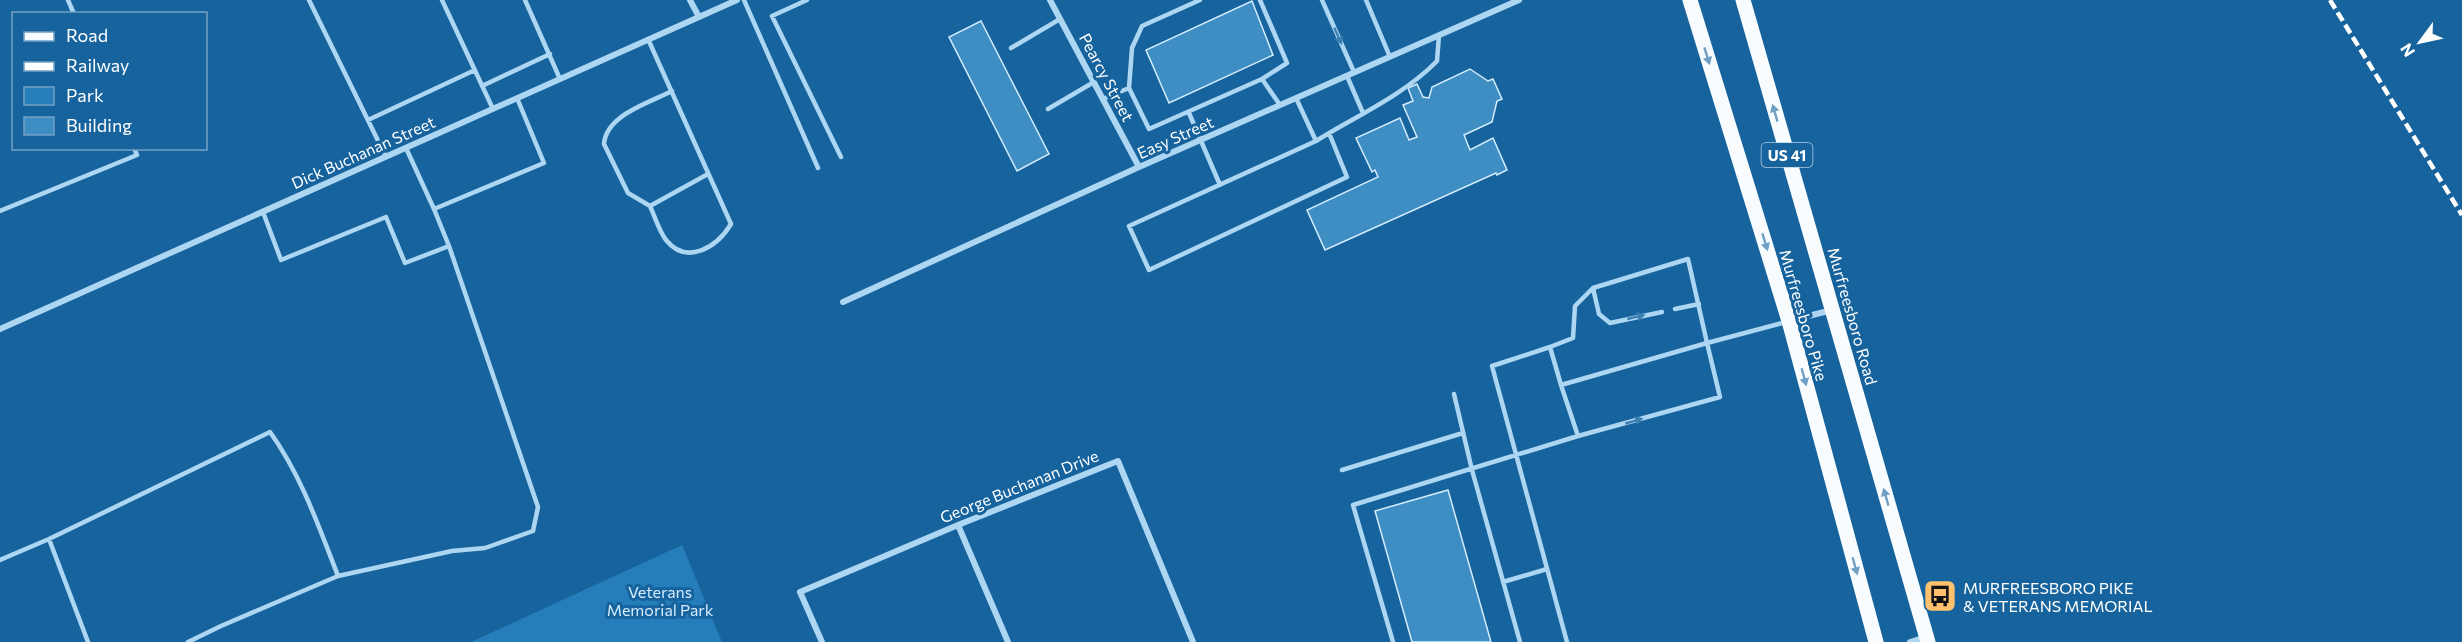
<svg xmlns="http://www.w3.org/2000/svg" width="2462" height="642" viewBox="0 0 2462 642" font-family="Commissioner,sans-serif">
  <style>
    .green { fill: #257db9 }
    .building { fill: #3e8dc3; stroke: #d5ecfd; stroke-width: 1.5 }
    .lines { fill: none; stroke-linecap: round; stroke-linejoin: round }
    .service { stroke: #add6f3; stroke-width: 4.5 }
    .minor { stroke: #add6f3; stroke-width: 6 }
    .primary { stroke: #f8fcff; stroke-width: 15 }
    .rail { stroke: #fff; stroke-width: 4.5; stroke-dasharray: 10 4.5; stroke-linecap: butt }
    .oneway { fill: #3c80b2 }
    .oneway2 { fill: #70a0c4 }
    .labels { text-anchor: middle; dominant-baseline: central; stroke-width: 6; stroke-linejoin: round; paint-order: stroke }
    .shield { fill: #16639d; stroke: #b9d0e2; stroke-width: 1.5 }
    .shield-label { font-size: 15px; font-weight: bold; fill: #fff }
    .street-label { font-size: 16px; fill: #fff; stroke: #16639d }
    .poi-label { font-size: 16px; fill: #fff; stroke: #16639d; text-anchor: start }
    .park-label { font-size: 16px; fill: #d5ecfd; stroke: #16639d }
  </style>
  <rect width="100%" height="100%" fill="#16639d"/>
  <path class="green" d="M 682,545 L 722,642 L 471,642 Z"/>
  <path class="building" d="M 1252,1 L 1273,55 L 1169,103 L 1146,50 Z
    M 981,21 L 1049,154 L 1017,171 L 949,37 Z
    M 1470,69 L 1488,81 L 1493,79 L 1502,99 L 1497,101 L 1492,122 L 1464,135 L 1470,150 L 1493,138 L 1507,170 L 1497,175 L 1496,173 L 1325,250 L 1307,210 L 1378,177 L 1375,170 L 1372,172 L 1356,138 L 1400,118 L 1409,140 L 1417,137 L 1403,105 L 1413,101 L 1408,88 L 1417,84 L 1423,97 L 1429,98 L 1432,87 Z
    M 1448,490 L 1491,642 L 1412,642 L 1375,511 Z"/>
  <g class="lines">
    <path class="service" d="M 68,0 L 74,14
      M 309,0 L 386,157
      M 442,0 L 493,109
      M 525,0 L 560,79
      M 744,0 L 818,168
      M 807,0 L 772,16 L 841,157
      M 1200,0 L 1142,26 L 1132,48 L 1129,88 L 1149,129 L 1262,79 L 1287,63 L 1260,0
      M 1322,0 L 1354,72
      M 1366,0 L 1390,57
      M 648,39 L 731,224 C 717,247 687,266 666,240 C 659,231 655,217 650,206 L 708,174
      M 1011,48 L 1060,19
      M 1347,76 L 1363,113
      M 1262,79 L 1280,105
      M 482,86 L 550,54
      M 1296,98 L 1316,141
      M 1103,99 L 1129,88
      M 1048,109 L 1094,82
      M 1189,113 L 1220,185
      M 368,120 L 475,70
      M 1329,133 L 1347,177 L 1149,270 L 1129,226 L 1316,141 C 1356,116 1404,95 1437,61 L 1439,35
      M 406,148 L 434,209 L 544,163 L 517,98
      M 650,206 L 628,193 L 604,144 C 606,115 649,103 672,91
      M 0,211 L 137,155 L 134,148
      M 263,212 L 281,260 L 386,217 L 405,263 L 449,246 L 434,209
      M 1593,288 L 1599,314 L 1610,323 L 1662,312
      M 1675,309 L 1699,304
      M 1550,347 L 1492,366 L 1567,642
      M 1561,385 L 1550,347 L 1573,338 L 1575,306 L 1593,288 L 1688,259 L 1707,343 L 1786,322
      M 1454,394 L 1472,470 L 1520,642
      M 1342,470 L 1463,433
      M 49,539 L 88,642
      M 0,560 L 49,539 L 270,432 C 301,475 319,527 338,576 L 221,626 L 188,642
      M 338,576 L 452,551 L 485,548 L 533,531 L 538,507 L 449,246
      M 1503,582 L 1547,569
      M 1393,642 L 1353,505 L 1578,436 L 1720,397 L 1707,343 L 1561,385 L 1578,436"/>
    <path class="minor" d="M 690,0 L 699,17
      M 1050,0 L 1139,167
      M 843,302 L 1139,167 L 1519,0
      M 1789,321 L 1832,310
      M 0,329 L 737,0
      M 958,525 L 1008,642
      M 822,642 L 800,592 L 958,525 L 1118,461 L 1193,642
      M 1910,642 L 1926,637"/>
    <path class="primary" d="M 1690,0 L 1789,321 L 1876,642
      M 1743,0 L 1928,642"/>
    <path class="rail" d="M 2330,0 L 2462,215"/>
  </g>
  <defs><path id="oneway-solid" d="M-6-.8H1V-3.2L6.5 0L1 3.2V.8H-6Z" transform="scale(1.5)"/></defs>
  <g class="oneway">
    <use href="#oneway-solid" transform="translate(1338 36) rotate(66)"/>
    <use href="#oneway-solid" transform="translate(1636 317) rotate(-13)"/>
    <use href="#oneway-solid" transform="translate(1634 421) rotate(-16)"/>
  </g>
  <g class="oneway2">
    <use href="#oneway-solid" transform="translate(1707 56) rotate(73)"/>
    <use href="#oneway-solid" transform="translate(1775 113) rotate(-106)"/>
    <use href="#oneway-solid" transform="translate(1765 242) rotate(73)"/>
    <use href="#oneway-solid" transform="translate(1804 377) rotate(75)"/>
    <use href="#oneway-solid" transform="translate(1886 497) rotate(-106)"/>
    <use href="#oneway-solid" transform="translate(1855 566) rotate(75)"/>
  </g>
  <defs>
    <g id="bus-square" transform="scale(1.725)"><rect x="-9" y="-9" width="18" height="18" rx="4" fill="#ffc16e" stroke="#16639d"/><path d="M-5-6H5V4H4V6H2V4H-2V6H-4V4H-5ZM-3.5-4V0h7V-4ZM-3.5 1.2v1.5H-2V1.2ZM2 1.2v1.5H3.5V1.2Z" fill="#111"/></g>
  </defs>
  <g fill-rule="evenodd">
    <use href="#bus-square" x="1940" y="596"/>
  </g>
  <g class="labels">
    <rect class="shield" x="1761.5" y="143" width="51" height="24" rx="4.5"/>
    <g class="shield-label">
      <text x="1787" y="155">US 41</text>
    </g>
    <g class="street-label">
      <text transform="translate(1107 77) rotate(62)">Pearcy Street</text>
      <text transform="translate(1175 137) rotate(-24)">Easy Street</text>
      <text transform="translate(363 152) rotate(-24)">Dick Buchanan Street</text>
      <text transform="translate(1804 315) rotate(74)">Murfreesboro Pike</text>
      <text transform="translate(1853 316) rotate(74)">Murfreesboro Road</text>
      <text transform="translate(1019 486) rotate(-22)">George Buchanan Drive</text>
    </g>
    <g class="poi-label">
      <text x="1963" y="587">MURFREESBORO PIKE<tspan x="1963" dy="18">&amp; VETERANS MEMORIAL</tspan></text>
    </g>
    <g class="park-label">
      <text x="660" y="591">Veterans<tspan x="660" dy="18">Memorial Park</tspan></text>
    </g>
  </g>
  <rect x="12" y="12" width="195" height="138" fill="#16639d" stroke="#73a1c4" stroke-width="1.5"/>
  <rect x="24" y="32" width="30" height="9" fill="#f8fcff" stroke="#73a1c4" stroke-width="1.5"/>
  <text x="66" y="42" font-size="18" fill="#ffffff">Road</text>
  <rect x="24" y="62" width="30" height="9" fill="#ffffff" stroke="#73a1c4" stroke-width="1.5"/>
  <text x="66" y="72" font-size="18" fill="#ffffff">Railway</text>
  <rect x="24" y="87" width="30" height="18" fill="#257db9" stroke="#73a1c4" stroke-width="1.5"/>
  <text x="66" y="102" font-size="18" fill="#ffffff">Park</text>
  <rect x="24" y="117" width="30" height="18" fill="#3e8dc3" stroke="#73a1c4" stroke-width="1.5"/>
  <text x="66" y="132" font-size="18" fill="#ffffff">Building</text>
  <g transform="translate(2420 42) rotate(237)" stroke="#16639d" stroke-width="4.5" paint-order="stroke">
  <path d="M0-4.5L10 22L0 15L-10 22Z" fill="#ffffff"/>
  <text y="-9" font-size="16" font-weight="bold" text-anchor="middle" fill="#ffffff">N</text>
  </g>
</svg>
